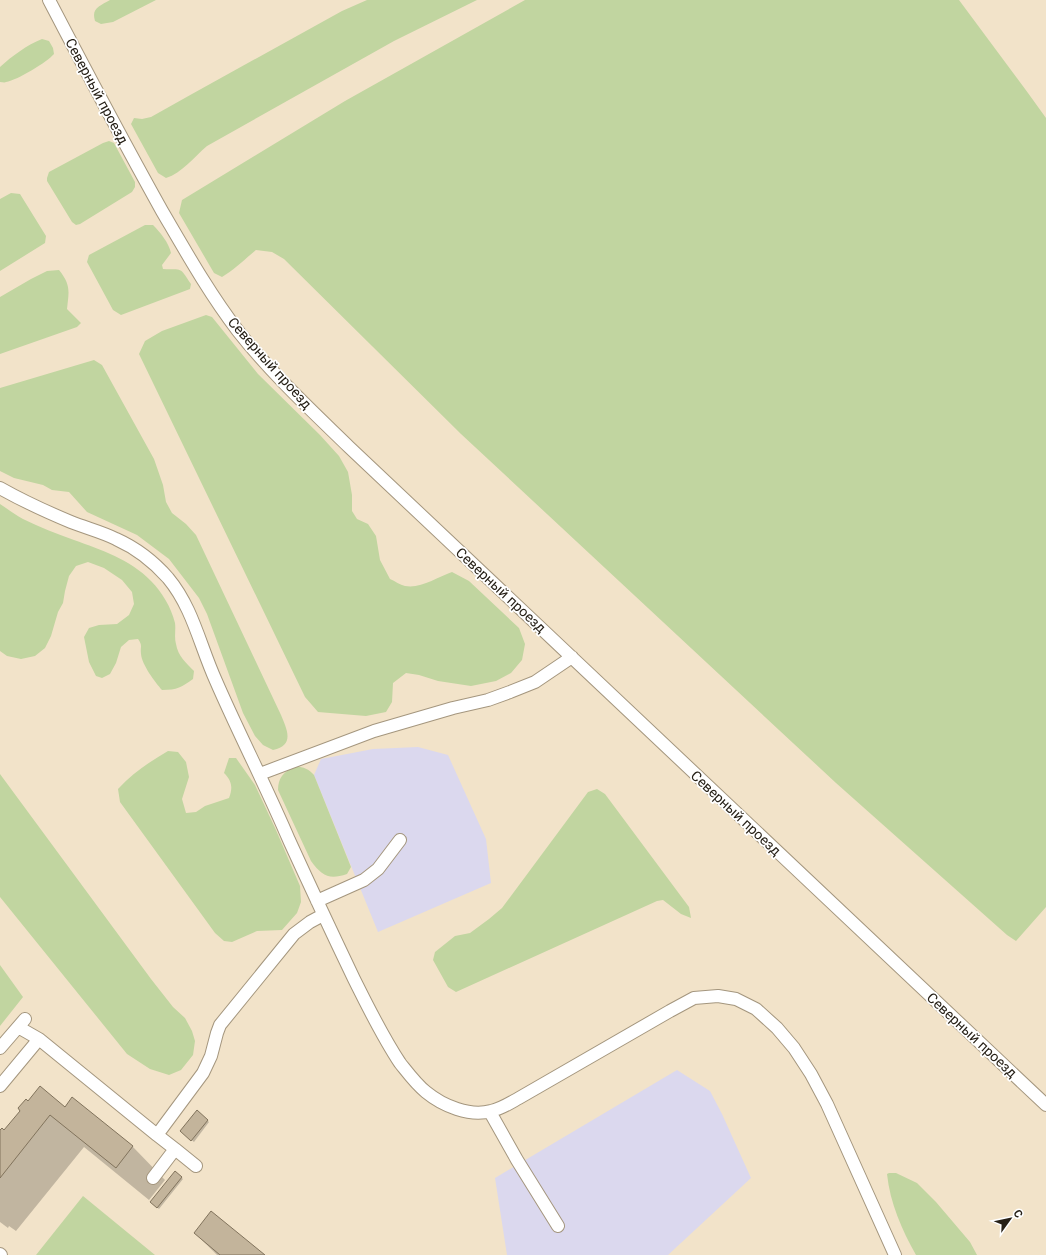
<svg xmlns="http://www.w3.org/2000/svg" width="1046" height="1255" viewBox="0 0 1046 1255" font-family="Roboto,sans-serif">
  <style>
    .industrial { fill: #dbd8ee }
    .green { fill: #c1d5a0 }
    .shadow { fill: #0003 }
    .building { fill: #c3b49b; stroke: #81735c }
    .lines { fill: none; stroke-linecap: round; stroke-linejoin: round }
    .minor-casing { stroke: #a4967e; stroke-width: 14 }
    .minor { stroke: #fff; stroke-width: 12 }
    .labels { text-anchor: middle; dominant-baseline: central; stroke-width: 3.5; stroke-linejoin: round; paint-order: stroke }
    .street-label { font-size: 14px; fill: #262017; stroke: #fff }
  </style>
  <rect width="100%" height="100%" fill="#f2e3c9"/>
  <path class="industrial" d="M 418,747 L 448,755 L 486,839 L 491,883 L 378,932 L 314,775 L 321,759 L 373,749 Z
    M 677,1070 L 710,1091 L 722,1114 L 751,1178 L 668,1255 L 507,1255 L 495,1178 Z"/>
  <path class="green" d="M 110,0 L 156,0 L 113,22 L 101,24 L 95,21 C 91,8 100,6 110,0 Z
    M 367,0 L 477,0 L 394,41 L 207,146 C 194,157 182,173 166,178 L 158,173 L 131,124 L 134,118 L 142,119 L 151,117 L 192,94 L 342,11 Z
    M 525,0 L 959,0 L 1028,93 L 1046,118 L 1046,907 L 1016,941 L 1007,935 L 836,783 L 461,434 L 284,259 L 272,252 L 256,250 C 245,259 234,270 222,277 L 214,273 L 179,213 L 182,200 L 345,101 Z
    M 42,39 L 49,41 L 53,48 L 54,54 C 47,62 18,80 6,82 C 5,83 2,82 0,82 L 0,67 C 12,56 27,45 42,39 Z
    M 109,141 L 114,143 L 135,182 L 135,187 L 132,192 L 80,224 L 76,225 L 72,222 L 47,181 L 47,178 L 49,172 L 103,143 Z
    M 11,193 L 20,194 L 46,236 L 45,243 L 0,271 L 0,199 Z
    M 145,225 L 153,225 C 160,232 169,243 171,253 L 162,265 L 163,269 C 183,270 179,266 191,284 L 190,289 L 121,315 L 113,310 L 87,262 L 89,255 Z
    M 59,270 C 71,285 69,291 67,309 L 81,323 L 77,327 L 0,354 L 0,297 L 31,279 L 47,271 Z
    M 206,315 L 212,317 L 258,374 L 320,435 L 339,456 L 348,472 L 352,495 L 352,511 L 357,519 L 368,524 L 376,536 L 380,560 L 390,579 C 395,581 400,585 405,586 C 421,589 437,577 452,572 L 469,581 L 519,628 L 525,644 L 522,660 L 511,673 L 496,681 L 471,686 L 438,681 L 419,675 L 406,673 L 393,683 L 392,702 L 386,712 L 366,716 L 318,712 L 305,697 L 139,354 L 145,341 L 162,331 Z
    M 94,360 L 102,365 L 154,459 L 163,485 L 166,502 L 172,513 L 186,524 L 196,535 L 281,715 C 287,730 295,745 273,750 L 263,745 L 255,736 L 243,713 L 207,614 L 199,598 L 169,559 L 137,535 L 87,512 L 69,492 L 52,490 L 43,485 L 14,478 L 0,471 L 0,388 Z
    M 0,504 C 8,509 15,515 23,519 C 39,527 57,534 74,540 C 101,550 130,559 151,581 C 162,592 171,607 175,623 C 176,630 174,637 176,644 C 178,656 186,663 194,671 L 193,679 C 182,687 177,690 162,690 C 155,682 142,665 141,654 C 140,646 143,646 138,639 L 129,640 L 121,647 L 116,663 L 110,674 L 102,678 L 96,676 L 89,662 L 84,637 L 89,628 L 99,625 L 117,624 L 129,615 L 134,604 L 132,592 L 122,580 L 104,568 L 88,562 L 76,566 L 69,576 L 65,591 L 63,603 L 58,612 L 51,636 L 45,648 L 35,656 L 21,659 L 7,656 L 0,651 Z
    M 168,751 L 178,752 L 186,762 L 189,777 L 182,799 L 186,813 L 196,812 L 205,806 L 229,798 C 233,788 232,781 224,773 L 229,758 L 236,758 L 255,785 L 276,830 L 300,886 L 301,902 L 297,913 L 282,930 L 257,931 L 232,942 L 224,941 L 215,933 L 120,802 L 118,789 C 133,773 149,762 168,751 Z
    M 293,767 C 301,766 308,768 314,775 L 351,867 L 347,874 C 329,880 322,876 311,861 L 278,790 C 278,778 283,773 293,767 Z
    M 0,774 L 151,979 L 173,1007 L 185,1018 L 192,1031 L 195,1041 L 193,1055 L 181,1070 L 169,1075 L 150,1069 L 127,1054 L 0,897 Z
    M 597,789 L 605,794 L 689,907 L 691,918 L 681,914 L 663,900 L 657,901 L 456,992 L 448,987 L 433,960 L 435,952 L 455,936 L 470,933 L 489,919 L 502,908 L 588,792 Z
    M 0,965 L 23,997 L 0,1026 Z
    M 889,1173 L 896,1173 L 917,1183 L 936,1202 L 970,1242 L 977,1255 L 916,1255 C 902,1230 890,1203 887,1174 Z
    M 83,1196 L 155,1255 L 36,1255 Z"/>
  <path class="shadow" d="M 73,1099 L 133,1147 L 165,1180 L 149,1200 L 84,1147 L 16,1231 L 9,1226 L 8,1228 L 0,1222 L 0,1132 L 5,1132 L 28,1102 L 65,1108 Z
    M 197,1111 L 209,1122 L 194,1142 L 183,1133 Z
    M 175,1172 L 183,1179 L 159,1209 L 151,1202 Z
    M 195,1233 L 263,1255 L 217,1255 Z"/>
  <path class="building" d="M 40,1086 L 65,1107 L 72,1097 L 133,1146 L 116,1168 L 50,1115 L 0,1178 L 0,1130 L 2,1128 L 4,1130 L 20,1111 L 18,1108 L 26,1099 L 28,1101 Z
    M 197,1110 L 208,1120 L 191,1141 L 180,1131 Z
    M 175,1171 L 182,1177 L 157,1208 L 150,1202 Z
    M 211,1211 L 265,1255 L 220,1255 L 194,1233 Z"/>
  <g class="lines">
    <g class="minor-casing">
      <path id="minor" d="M 49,0 C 86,71 123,141 162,211 C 186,252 209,293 238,331 C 271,373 311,410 349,447 L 1046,1105
        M 0,488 C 23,501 47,512 71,522 C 86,528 102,532 116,539 C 136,548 154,562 168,578 C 193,608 200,646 216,681 C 239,734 266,786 289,840 C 310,886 332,933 354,979 C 368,1007 382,1036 400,1063 C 408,1073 416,1084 426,1092 C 443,1106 470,1117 491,1111 C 501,1109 510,1103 519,1098 L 670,1011 L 694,998 L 718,996 L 736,999 L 756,1009 L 777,1028 L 794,1048 L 811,1074 L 827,1104 L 895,1255
        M 260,774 L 374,731 L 453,708 L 488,700 L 510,692 L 535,682 L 572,657
        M 317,901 L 364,880 L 378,869 L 400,840
        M 18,1027 L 39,1039
        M 0,1048 L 25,1019
        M 0,1086 L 39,1039 L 157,1135
        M 490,1112 L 517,1160 L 558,1226
        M 175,1149 L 196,1166
        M 153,1178 L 175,1149 L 157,1135 L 203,1073 L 211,1056 L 217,1033 L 220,1025 L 294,934 L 310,922 L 323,915
        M 0,1254 L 1,1255"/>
    </g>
    <use href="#minor" class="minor"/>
  </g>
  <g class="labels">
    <g class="street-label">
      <text transform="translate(97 91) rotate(62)">Северный проезд</text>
      <text transform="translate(270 363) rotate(48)">Северный проезд</text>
      <text transform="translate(501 590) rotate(43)">Северный проезд</text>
      <text transform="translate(736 813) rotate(43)">Северный проезд</text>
      <text transform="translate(972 1035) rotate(43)">Северный проезд</text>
    </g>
  </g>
  <g transform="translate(1010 1219) rotate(57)" stroke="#ffffff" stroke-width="3" paint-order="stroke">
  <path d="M0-3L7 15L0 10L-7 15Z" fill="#262017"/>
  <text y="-6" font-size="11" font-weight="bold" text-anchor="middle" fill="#262017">С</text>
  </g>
</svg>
